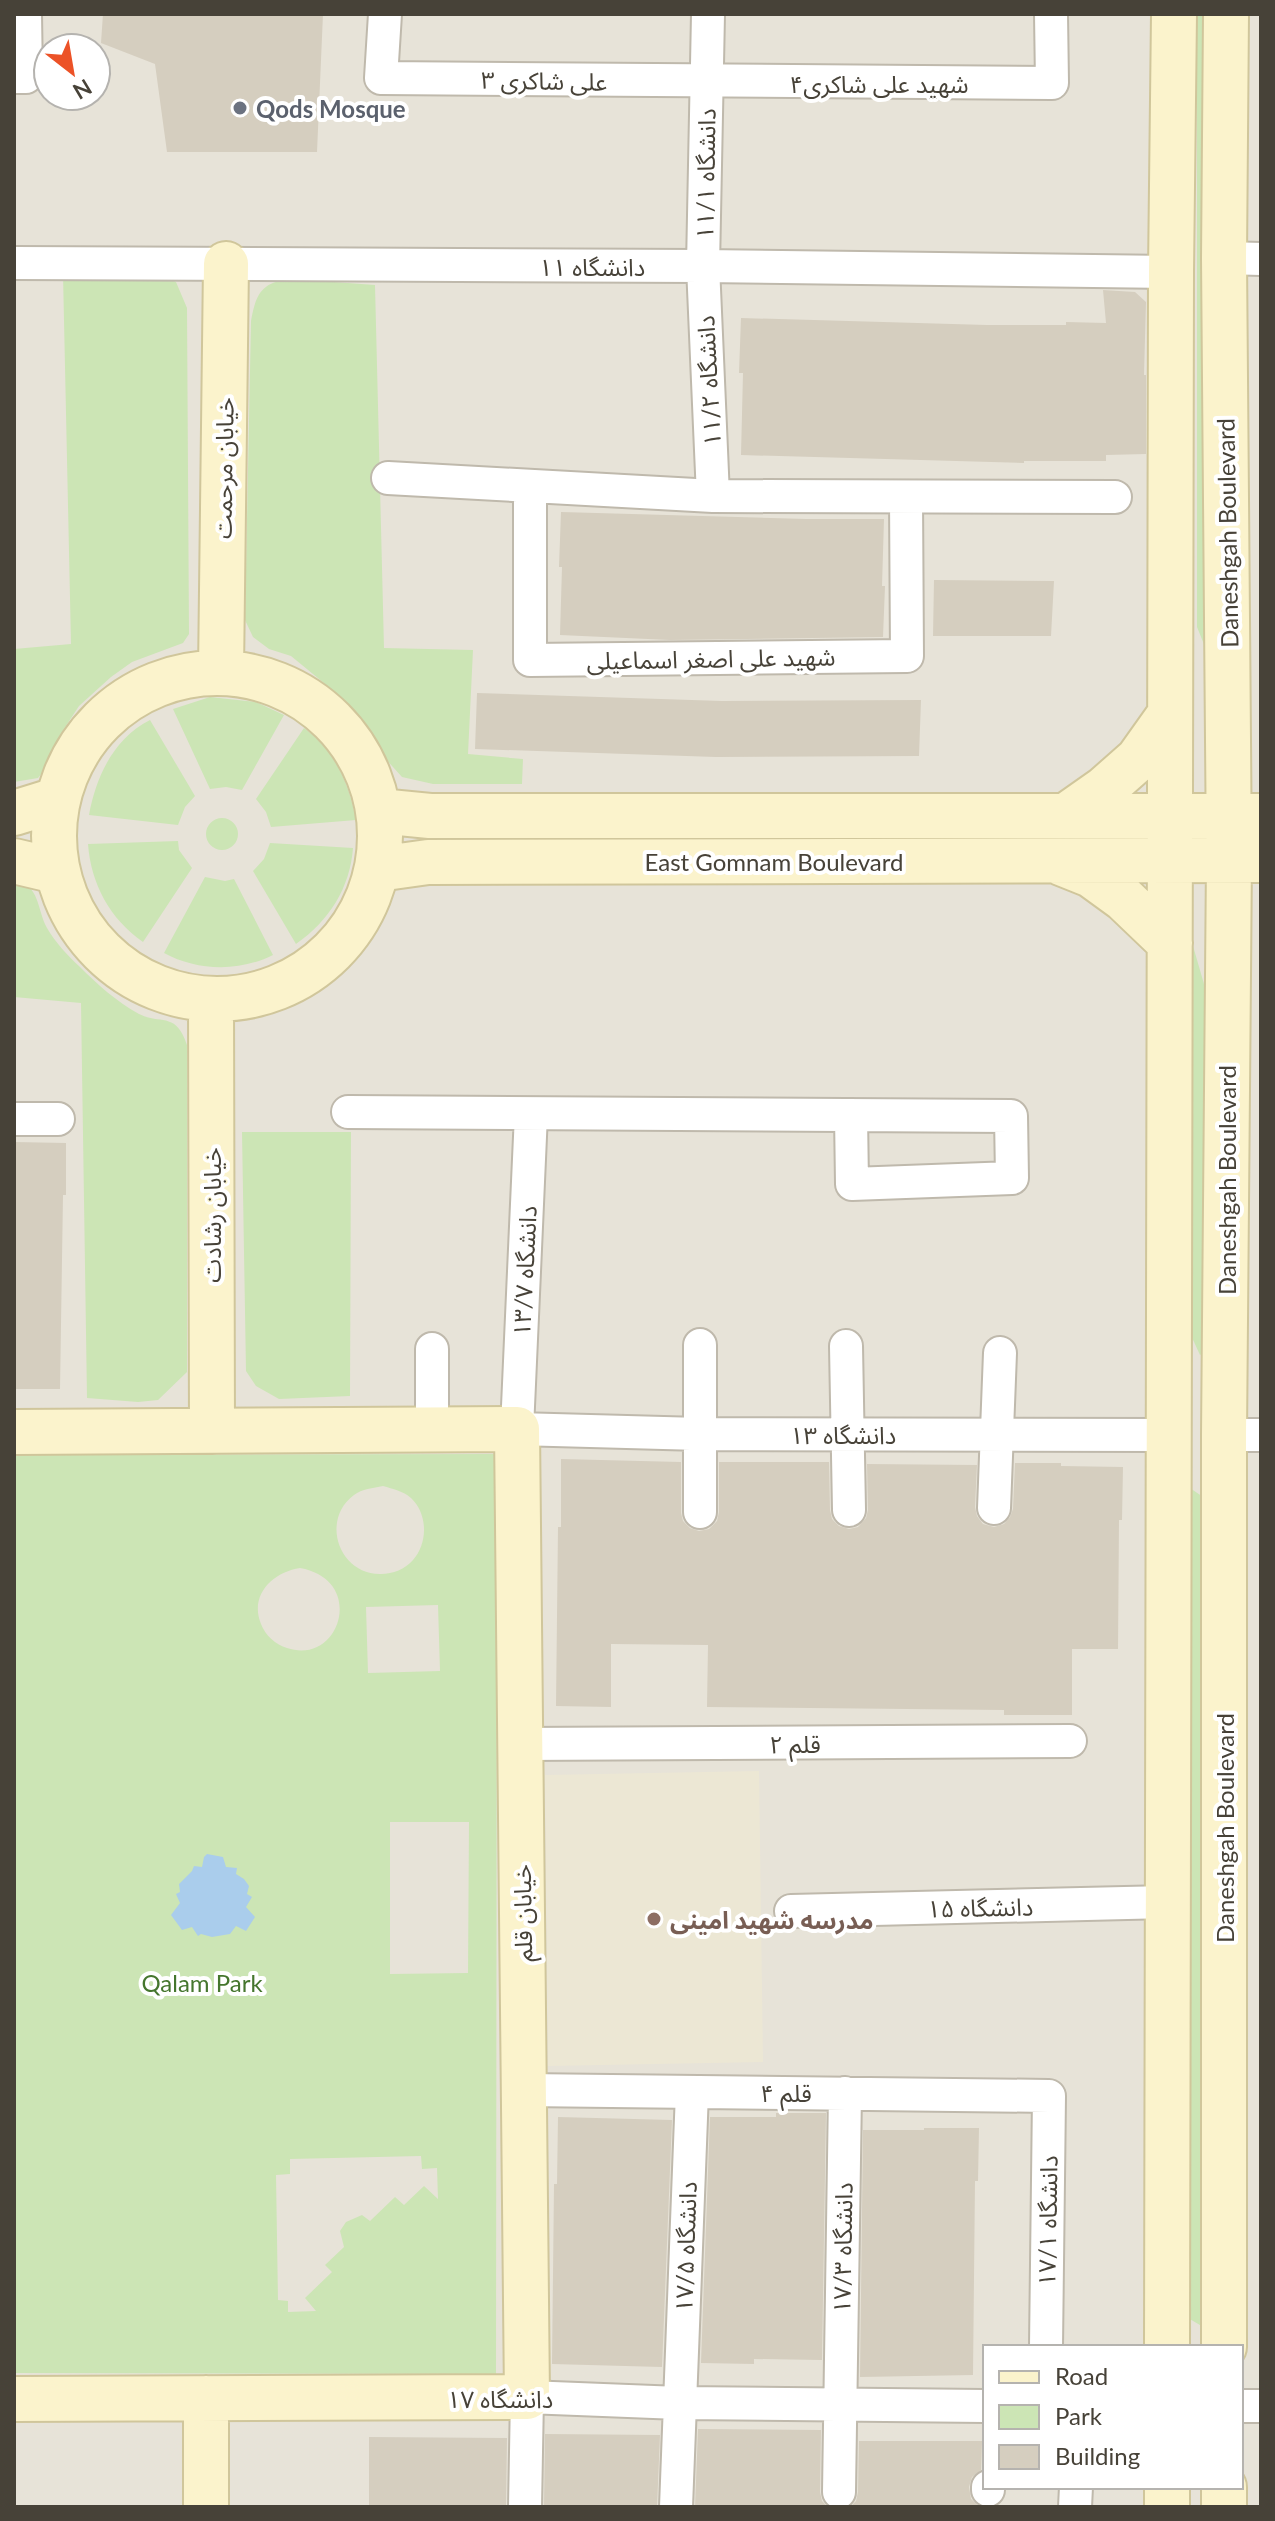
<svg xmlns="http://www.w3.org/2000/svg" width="1275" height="2521" viewBox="0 0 1275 2521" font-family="Lato,'Noto Sans Arabic',sans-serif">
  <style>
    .residential { fill: #e7e3d8; fill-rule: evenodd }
    .education { fill: #ece7d4 }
    .green { fill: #cce5b5; fill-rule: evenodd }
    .water { fill: #aacdec }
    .building { fill: #d5cebf }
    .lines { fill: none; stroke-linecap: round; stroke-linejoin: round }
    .street-casing { stroke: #bfb9ac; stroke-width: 36 }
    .secondary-casing { stroke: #d0c69b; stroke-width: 48 }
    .street { stroke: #fff; stroke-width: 32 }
    .secondary { stroke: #fbf3cc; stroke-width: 44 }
    .worship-dot { fill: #6b7280; stroke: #fff; stroke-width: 3 }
    .education-dot { fill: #8d6e63; stroke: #fff; stroke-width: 3 }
    .labels { text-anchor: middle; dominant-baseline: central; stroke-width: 8; stroke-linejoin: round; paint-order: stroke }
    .street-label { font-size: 24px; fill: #474238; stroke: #fff }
    .worship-label { font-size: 24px; font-weight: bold; fill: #5b616d; stroke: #fff; text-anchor: start }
    .education-label { font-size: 24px; font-weight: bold; fill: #785e54; stroke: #fff; text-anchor: start }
    .park-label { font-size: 24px; fill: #45762e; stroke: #fff }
  </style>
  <rect width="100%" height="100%" fill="#f4f1e9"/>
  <path class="residential" d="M 14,14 L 1261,14 L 1261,2507 L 14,2507 ZM 48,48 L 96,48 L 96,96 L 48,96 ZM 985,2347 L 1241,2347 L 1241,2487 L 985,2487 Z"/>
  <path class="education" d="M 759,1771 L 763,2062 L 548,2066 L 545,1775 Z"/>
  <path class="green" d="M 1197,14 L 1213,14 L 1212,664 L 1197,627 Z
    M 156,273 L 176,282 L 187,308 L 189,634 L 183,643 L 132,662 L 111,677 L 79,706 L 60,735 L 49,764 L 38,778 L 14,782 L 14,649 L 71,644 L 63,274 Z
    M 293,279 L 375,285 L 384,648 L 473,650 L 468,754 L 523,759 L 522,784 L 433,784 L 402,777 L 383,756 L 360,718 L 341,697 L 291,656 L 269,649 L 253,637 L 245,620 L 251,321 C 256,292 263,281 293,279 Z
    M 210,697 L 256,702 L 284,715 L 242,790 L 226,787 L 210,789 L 173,709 Z
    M 150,720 L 195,796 L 185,807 L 178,825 L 89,815 C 96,777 113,739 150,720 Z
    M 304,728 C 335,751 349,783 356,820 L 271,827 L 266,812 L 256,799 Z
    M206 834a16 16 0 1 1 32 0a16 16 0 1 1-32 0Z
    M 178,841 L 179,850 L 192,868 L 143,942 C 110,919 91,884 88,844 Z
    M 270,843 L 353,848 C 350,888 329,921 296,944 L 253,871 L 264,859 Z
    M 205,877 L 225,881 L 234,879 L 273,955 C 239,972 197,971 164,953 Z
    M 14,880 C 40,884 37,910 47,928 C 55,942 68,956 80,967 C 97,984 117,1002 139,1014 C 161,1025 176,1011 187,1045 L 187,1372 L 158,1400 L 138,1402 L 87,1398 L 81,1003 L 14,997 Z
    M 1193,946 L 1215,1022 L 1213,1345 L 1200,1355 L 1189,1331 L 1186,1005 Z
    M 242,1132 L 351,1132 L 350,1396 L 279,1399 L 256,1386 L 246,1371 Z
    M 497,1454 L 496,2374 L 14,2373 L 14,1455 ZM 383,1486 C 393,1489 403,1491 411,1498 C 428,1514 428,1543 413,1560 C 405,1569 393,1574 381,1574 C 339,1575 320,1520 354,1495 C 362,1489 373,1488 383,1486 ZM 300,1568 C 367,1580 340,1666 287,1648 C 276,1645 265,1635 261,1624 C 249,1595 273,1572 300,1568 ZM 438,1605 L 440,1671 L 368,1673 L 366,1607 ZM 390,1822 L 469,1822 L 468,1973 L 390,1974 ZM 421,2156 L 422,2169 L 437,2168 L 438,2199 L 424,2186 L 404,2205 L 395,2197 L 370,2221 L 362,2215 L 346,2222 L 340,2231 L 344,2247 L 325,2265 L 332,2272 L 305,2298 L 316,2311 L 288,2312 L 288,2301 L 278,2300 L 276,2175 L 290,2174 L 290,2159 Z
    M 1190,1488 L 1206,1499 L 1205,2328 L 1188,2318 Z"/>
  <path class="water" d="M 207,1854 L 223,1857 L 226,1867 L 237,1868 L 236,1874 L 244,1879 L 249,1886 L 247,1894 L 252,1897 L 246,1907 L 255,1917 L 246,1931 L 236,1926 L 230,1934 L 212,1937 L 201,1934 L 198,1936 L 192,1927 L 182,1930 L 171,1915 L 180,1903 L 176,1894 L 180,1892 L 179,1884 L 192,1871 L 194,1866 L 202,1867 L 204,1857 Z"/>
  <path class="building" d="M 103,14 L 323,14 L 317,152 L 167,152 L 155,64 L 101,43 Z
    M 1103,290 L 1135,292 L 1146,302 L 1144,375 L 1146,375 L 1146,454 L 1106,455 L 1106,461 L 1024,461 L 1024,463 L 741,455 L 743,373 L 739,373 L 741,318 L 987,325 L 1066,325 L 1066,322 L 1106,323 Z
    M 561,512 L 806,519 L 884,519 L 882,586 L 885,586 L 883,637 L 670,640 L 560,635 L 562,567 L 559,567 Z
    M 934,580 L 1054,581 L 1051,636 L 933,636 Z
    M 477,693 L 722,701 L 921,700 L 919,756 L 716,757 L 475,749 Z
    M 14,1142 L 66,1143 L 66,1195 L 63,1195 L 60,1389 L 14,1389 Z
    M 561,1459 L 681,1462 L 681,1513 L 683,1521 L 690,1528 L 699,1531 L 709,1529 L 717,1521 L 719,1512 L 719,1462 L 829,1462 L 830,1510 L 832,1519 L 839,1526 L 849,1529 L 858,1527 L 866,1518 L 868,1510 L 867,1464 L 977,1465 L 975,1507 L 977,1516 L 983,1524 L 994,1527 L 1004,1524 L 1010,1517 L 1013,1509 L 1015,1463 L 1061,1463 L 1061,1466 L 1123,1467 L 1122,1520 L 1119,1520 L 1118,1649 L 1072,1649 L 1072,1715 L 1004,1715 L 1004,1710 L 707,1707 L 708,1645 L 611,1644 L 611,1707 L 556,1706 L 558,1527 L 561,1527 Z
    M 776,2113 L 826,2113 L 822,2360 L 754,2359 L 754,2364 L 701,2363 L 710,2117 L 776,2117 Z
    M 558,2117 L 672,2120 L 662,2367 L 552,2364 L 554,2184 L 557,2184 Z
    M 924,2128 L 979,2128 L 978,2181 L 975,2181 L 973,2375 L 860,2377 L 863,2130 L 924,2130 Z
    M 698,2429 L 821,2430 L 820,2492 L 822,2501 L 828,2507 L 695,2507 Z
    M 545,2434 L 660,2435 L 657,2507 L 544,2507 Z
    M 369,2437 L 507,2438 L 506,2507 L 369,2507 Z
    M 859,2441 L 982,2441 L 981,2470 L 972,2477 L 969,2487 L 971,2499 L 980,2507 L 850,2507 L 856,2501 L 858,2492 Z"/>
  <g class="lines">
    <g class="street-casing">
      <path id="street" d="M 385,14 L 381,78 L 1052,83 L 1051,14
        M 708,14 L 703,266 L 713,496
        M 14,77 L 26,77 L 25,14
        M 1224,258 L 1261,259
        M 14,263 L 703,266 L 1171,272
        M 388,478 L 713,496 L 1115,497
        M 530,486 L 530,660 L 907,656 L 906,498
        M 348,1112 C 569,1114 790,1115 1011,1116 L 1012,1178 L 852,1184 L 851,1115
        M 531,1114 L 517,1429 L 700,1434 L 1170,1435
        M 14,1119 L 58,1119
        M 700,1345 L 700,1512
        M 846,1346 L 849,1510
        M 432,1430 L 432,1349
        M 1224,1435 L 1261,1435
        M 994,1508 L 1000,1353
        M 520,1744 L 1070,1741
        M 791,1911 L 1168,1902
        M 524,2090 L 1049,2096 L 1046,2347
        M 1241,2406 L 1261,2406
        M 988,2490 L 988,2487
        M 839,2492 L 845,2093
        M 525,2507 L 527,2397 L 679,2403 L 985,2406
        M 676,2507 L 692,2092
        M 1075,2507 L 1076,2487"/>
    </g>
    <g class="secondary-casing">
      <path id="secondary" d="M 221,672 L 226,264
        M54 836a163 163 0 1 1 326 0a163 163 0 1 1-326 0Z
        M 379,811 L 430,816 L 1261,816
        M 14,813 L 56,800
        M 1067,815 L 1104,789 L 1138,759 L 1170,714
        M 14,861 L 56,871
        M 1061,863 L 1091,875 L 1124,899 L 1170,943
        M 378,869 L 428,862 L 1261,860
        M 211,1000 L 212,1431
        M 14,1432 L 517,1429 L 527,2397 L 14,2399
        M 1167,2347 L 1171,272 L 1174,14
        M 1224,2347 L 1224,1435 L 1229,860 L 1224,258 L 1226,14
        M 206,2398 L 206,2507
        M 1167,2507 L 1167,2487
        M 1224,2507 L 1224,2487"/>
    </g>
    <use href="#street" class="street"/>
    <use href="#secondary" class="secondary"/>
  </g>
  <circle class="worship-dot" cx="240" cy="108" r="8"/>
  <circle class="education-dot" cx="654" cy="1919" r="8"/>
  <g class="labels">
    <g class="street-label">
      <text transform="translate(544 80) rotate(1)">علی شاکری ۳</text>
      <text x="879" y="83">شهید علی شاکری۴</text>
      <text transform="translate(705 174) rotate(-89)">دانشگاه ۱۱/۱</text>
      <text x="592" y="266">دانشگاه ۱۱</text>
      <text transform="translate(708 381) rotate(-93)">دانشگاه ۱۱/۲</text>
      <text transform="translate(223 468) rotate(-89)">خیابان مرحمت</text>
      <text transform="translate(1227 533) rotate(-91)">Daneshgah Boulevard</text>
      <text transform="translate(711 658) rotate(-1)">شهید علی اصغر اسماعیلی</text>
      <text x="774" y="861">East Gomnam Boulevard</text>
      <text transform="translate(1226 1180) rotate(-90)">Daneshgah Boulevard</text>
      <text transform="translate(211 1215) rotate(-90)">خیابان رشادت</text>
      <text transform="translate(524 1271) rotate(-87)">دانشگاه ۱۳/۷</text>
      <text x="843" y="1434">دانشگاه ۱۳</text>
      <text x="795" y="1743">قلم ۲</text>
      <text transform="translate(1224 1828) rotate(-90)">Daneshgah Boulevard</text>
      <text transform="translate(980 1907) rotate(-1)">دانشگاه ۱۵</text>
      <text transform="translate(522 1913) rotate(-91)">خیابان قلم</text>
      <text x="786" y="2092">قلم ۴</text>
      <text transform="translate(1047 2221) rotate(-89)">دانشگاه ۱۷/۱</text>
      <text transform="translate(685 2247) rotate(-88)">دانشگاه ۱۷/۵</text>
      <text transform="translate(842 2248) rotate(-89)">دانشگاه ۱۷/۳</text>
      <text x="500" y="2398">دانشگاه ۱۷</text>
    </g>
    <g class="worship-label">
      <text x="256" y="108">Qods Mosque</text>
    </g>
    <g class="education-label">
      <text x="670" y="1919">مدرسه شهید امینی</text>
    </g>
    <g class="park-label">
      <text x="202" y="1982">Qalam Park</text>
    </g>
  </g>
  <rect width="1275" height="2521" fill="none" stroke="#474238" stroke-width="32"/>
  <rect x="983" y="2345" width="260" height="144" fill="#ffffff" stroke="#b5b3af" stroke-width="2"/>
  <rect x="999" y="2371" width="40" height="12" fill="#fbf3cc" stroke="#b5b3af" stroke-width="2"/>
  <text x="1055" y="2385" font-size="24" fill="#474238">Road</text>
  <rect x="999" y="2405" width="40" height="24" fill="#cce5b5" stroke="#b5b3af" stroke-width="2"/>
  <text x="1055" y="2425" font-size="24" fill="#474238">Park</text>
  <rect x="999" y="2445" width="40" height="24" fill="#d5cebf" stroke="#b5b3af" stroke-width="2"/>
  <text x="1055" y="2465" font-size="24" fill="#474238">Building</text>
  <g transform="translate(72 72) rotate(149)"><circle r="38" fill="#ffffff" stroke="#b5b3af" stroke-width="2"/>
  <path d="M0-6L14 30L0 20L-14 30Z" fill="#ec5227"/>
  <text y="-12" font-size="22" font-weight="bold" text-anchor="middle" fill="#474238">N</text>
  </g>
</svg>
